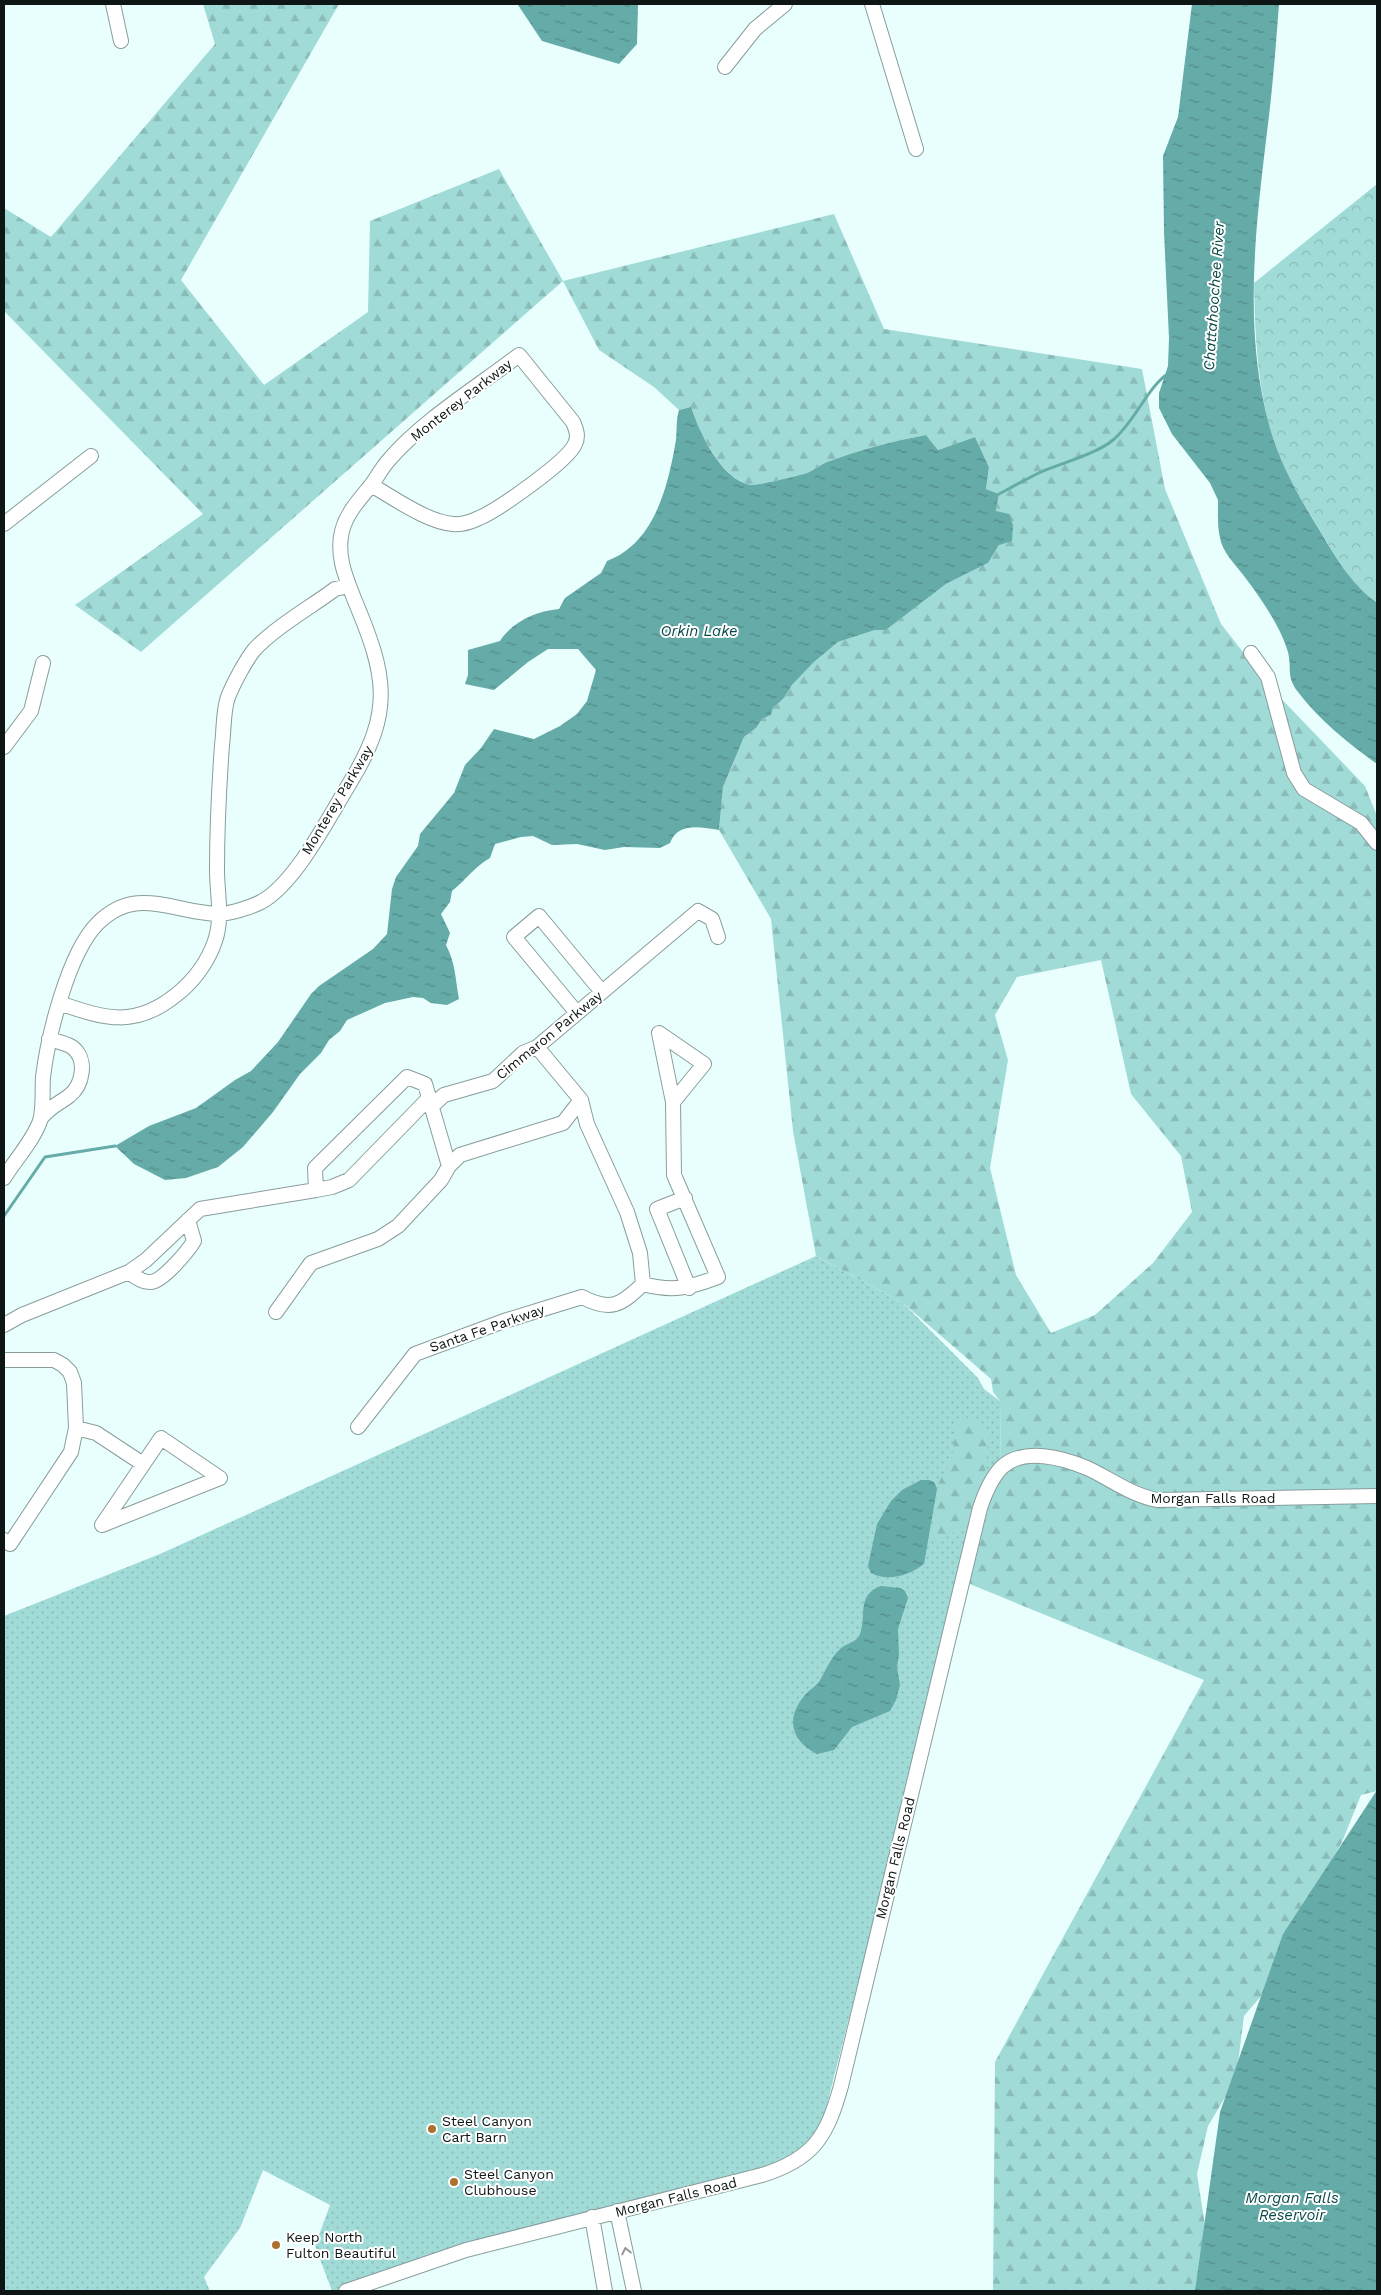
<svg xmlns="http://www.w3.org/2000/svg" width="1381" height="2295" viewBox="0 0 1381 2295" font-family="'Work Sans',sans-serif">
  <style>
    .grass { fill: url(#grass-dots) }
    .forest { fill: url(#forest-firs); fill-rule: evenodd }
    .park { fill: url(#park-crowns) }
    .water { fill: url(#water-ripples) }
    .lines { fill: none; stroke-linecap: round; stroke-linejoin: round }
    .stream { stroke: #65aba8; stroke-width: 3 }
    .minor-casing { stroke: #889d9c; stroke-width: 16 }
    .minor { stroke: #fff; stroke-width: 14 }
    .oneway { stroke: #939696 }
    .poi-dot { fill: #ab7131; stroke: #fff; stroke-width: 2 }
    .labels { text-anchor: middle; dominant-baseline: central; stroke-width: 4; stroke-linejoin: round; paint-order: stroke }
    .street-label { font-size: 14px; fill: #0e1615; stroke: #fff }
    .poi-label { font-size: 14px; fill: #0e1615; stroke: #fff; text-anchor: start }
    .water-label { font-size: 15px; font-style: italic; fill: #074947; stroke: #fff }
  </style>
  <defs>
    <pattern id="grass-dots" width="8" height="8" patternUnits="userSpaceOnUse" patternTransform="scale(1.25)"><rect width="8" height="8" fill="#a1dbd8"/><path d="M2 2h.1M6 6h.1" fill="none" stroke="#89bbb8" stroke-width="1.8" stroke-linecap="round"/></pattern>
    <pattern id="forest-firs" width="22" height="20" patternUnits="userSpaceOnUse" patternTransform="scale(1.25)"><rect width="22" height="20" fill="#a1dbd8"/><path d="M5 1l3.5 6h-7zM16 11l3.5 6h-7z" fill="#89bbb8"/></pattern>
    <pattern id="park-crowns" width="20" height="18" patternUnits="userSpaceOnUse" patternTransform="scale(1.25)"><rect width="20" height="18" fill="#a1dbd8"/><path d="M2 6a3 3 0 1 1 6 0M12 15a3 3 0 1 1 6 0" fill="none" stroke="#89bbb8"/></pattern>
    <pattern id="water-ripples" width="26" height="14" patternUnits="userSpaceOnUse" patternTransform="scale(1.25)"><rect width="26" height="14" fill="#65aba8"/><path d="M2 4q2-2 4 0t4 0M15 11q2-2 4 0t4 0" fill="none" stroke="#528a88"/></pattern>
  </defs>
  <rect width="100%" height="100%" fill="#e9fffd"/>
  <path class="grass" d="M 816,1256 L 903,1303 L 978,1378 L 984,1389 L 1000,1401 L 1001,1469 L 978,1512 L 823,2120 L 794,2167 L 567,2224 L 357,2291 L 332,2291 L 315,2246 L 330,2205 L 263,2170 L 240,2228 L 204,2277 L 210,2291 L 4,2291 L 4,1616 L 160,1554 Z"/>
  <path class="forest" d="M 203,4 L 339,4 L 181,280 L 264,385 L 368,312 L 370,221 L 499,169 L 563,281 L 834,214 L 884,329 L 1142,369 L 1165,489 L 1221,624 L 1272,689 L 1365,786 L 1377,816 L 1377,1791 L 1361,1795 L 1342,1842 L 1308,1901 L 1286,1967 L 1244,2016 L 1236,2079 L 1208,2126 L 1197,2174 L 1215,2290 L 1213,2291 L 993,2291 L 995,2062 L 1204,1680 L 960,1580 L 1001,1469 L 1000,1401 L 993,1392 L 991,1379 L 903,1303 L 816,1256 L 793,1131 L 771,919 L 719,830 L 723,787 L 744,737 L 756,728 L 762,719 L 771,715 L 773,708 L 784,698 L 792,685 L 814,662 L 838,642 L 875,630 L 886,630 L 946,584 L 988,563 L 999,545 L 996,512 L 999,494 L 986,489 L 989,467 L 975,437 L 938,450 L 926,435 C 893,441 859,450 827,462 C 820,465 814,470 807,473 C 802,475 755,486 752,485 C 722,481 700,433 691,407 L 679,410 L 654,387 L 599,350 L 563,281 L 141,652 L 75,605 L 203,514 L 4,311 L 4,208 L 51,237 L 215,44 ZM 1101,960 L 1131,1094 L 1181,1156 L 1192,1212 L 1153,1263 L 1095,1315 L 1051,1333 L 1016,1275 L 990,1168 L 1008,1060 L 995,1015 L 1017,977 Z
    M 972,1416 L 989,1432 L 984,1484 L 971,1522 L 939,1541 L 931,1537 L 939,1482 L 952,1459 L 955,1424 Z"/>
  <path class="park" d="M 1377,184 L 1377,603 C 1351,584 1337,560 1321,532 C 1306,507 1290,483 1279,455 C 1258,401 1255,340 1254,283 Z"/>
  <path class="water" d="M 514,4 L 638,4 L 637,44 L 619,64 L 542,41 L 518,5 Z
    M 1192,4 L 1279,4 C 1276,44 1273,84 1268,124 C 1256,224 1242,329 1270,428 C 1280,464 1298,495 1317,526 C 1335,556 1349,582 1377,603 L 1377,764 C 1349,744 1319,720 1298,692 C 1285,675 1293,667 1287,649 C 1279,625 1262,600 1247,580 C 1238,567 1226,557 1221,542 C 1217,528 1218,514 1218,500 L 1210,483 L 1172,434 L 1159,408 L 1159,393 L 1168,366 L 1169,338 L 1164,232 L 1163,156 L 1178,117 Z
    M 691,407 C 700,433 721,480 751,485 C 755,486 802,475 807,473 C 814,470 820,465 827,462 C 859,450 893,441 926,435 L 938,450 L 975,437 L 989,467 L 986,489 L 999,494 L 996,511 L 1009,514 L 1013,525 L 1012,541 L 999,545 L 988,563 L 946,584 L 886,630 L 875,630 L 838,642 L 814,662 L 792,685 L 784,698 L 773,708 L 771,715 L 762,719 L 756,728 L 744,737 L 723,787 L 719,830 C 700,827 678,822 670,843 L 660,848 L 624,847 L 605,850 L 577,844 L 552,845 L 533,836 L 521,837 L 495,844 L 490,858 C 474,867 466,880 452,891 L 450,902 L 441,914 L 450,933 L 446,945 C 456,964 455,979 459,999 L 447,1005 L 431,1003 L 423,998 L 413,997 L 385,1003 L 347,1020 L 340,1031 L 329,1040 L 321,1053 L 300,1074 L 273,1112 L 243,1147 L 218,1167 L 186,1178 L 165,1180 L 134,1164 L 115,1146 L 149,1126 L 196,1108 L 235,1080 L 251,1071 L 278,1042 L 311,994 L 319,986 L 373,949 L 387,934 L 392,889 L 396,877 L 418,846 L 420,834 L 454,793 L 465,765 L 481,748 L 494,729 L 534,739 L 560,726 L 577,714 L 587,701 L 596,670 L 578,649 L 548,649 L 528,662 L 494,690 L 465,684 L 468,675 L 468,650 L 500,641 C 512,622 536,611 559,609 L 565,598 L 601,573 L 607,561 C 655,543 668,486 676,440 C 677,430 676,420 679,410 Z
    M 921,1480 L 929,1480 L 934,1482 L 937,1489 L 924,1564 C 908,1576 888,1582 871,1573 L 868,1566 L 877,1524 L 891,1501 L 902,1490 Z
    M 881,1586 L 900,1588 L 905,1591 L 908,1598 L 898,1629 L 899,1655 L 897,1667 L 900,1685 L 896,1700 L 890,1711 L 852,1727 L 834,1750 L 817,1754 C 791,1741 785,1718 805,1695 C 809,1690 815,1687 819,1682 C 825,1672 830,1659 839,1650 C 845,1643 857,1643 860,1634 C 867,1615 856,1595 881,1586 Z
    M 1377,1790 L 1377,2291 L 1195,2291 L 1220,2112 L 1283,1934 Z"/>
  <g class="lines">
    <path class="stream" d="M 999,494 C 1014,486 1028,478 1043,471 C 1063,463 1098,453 1113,440 C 1135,422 1147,387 1169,373
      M 4,1216 L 45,1157 L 115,1146"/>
    <g class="minor-casing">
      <path id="minor" d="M 113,4 L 121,41
        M 872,4 L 916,149
        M 725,67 L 755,29 L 785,4
        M 4,524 L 91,456
        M 1251,653 L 1268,677 L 1294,773 L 1304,789 L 1361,823 L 1377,843
        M 4,747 L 31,711 L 43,663
        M 59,1003 C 106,1019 135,1028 176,995 C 193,982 208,962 215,941 C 223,918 217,893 217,870 C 217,828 219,787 222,745 C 224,730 223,711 228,697 C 233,684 246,660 254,650 C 274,628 311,607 335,589 L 349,586
        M 577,1013 L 514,937 L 539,916 L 602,992
        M 659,1033 L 704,1064 L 673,1102
        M 537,1047 L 581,1100 L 587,1124 L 627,1212 L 640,1253 L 643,1284
        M 433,1105 L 444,1095 L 493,1081 L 523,1053 L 537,1047 L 698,911 L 712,919 L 718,937
        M 41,1118 C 52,1105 57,1105 69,1096 C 83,1085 88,1059 72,1047 C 65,1043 56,1041 49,1039
        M 4,1178 C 15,1160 33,1141 40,1121 C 44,1107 42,1091 43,1077 C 48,1036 68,954 97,924 C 136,884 173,913 218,914 C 230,914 251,907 261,902 C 296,883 330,815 351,781 C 394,710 386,675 355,601 C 346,578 336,556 342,531 C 347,512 360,499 372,484 C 377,477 382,468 388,461 C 423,420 476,388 519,355 L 573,422 C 576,429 579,436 575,444 C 568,461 498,510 479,518 C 471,522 462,525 453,524 C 427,522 394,498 371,485
        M 316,1190 L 332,1187 L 349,1180 L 430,1097
        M 685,1198 L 657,1209 L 689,1288
        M 129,1272 C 135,1277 143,1283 151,1282 C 163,1281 188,1251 194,1241 L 188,1220
        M 276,1312 L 311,1263 L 378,1239 L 398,1226 L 441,1180 L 449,1166 L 460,1155 L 563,1123 L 581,1100
        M 4,1325 L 22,1315 L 129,1272 L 146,1260 L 200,1209 L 316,1190 L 315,1168 L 407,1077 L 425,1084 L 449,1166
        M 4,1360 L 54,1360 L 63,1365 L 70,1372 L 74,1383 L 76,1428 L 71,1452 L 10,1544 L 4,1540
        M 358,1427 L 415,1354 L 504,1321 L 582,1297 C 611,1312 621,1305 643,1284 C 673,1292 689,1288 718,1277 L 674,1175 L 673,1102 L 659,1033
        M 76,1428 L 96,1433 L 143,1464
        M 102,1525 L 161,1438 L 220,1478
        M 102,1525 L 220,1478
        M 617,2211 L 634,2291
        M 592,2217 L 605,2291
        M 346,2291 L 466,2250 L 762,2175 C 814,2159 827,2136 841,2086 L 980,1508 C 985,1493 991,1478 1002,1467 C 1024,1447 1063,1458 1087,1468 C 1111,1479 1131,1495 1157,1500 L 1377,1496"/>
    </g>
    <use href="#minor" class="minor"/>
  </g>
  <defs><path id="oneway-chevron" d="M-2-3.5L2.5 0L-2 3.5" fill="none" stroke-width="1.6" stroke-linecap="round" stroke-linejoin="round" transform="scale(1.25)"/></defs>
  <use class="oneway" href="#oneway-chevron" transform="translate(626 2251) rotate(-102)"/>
  <g class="poi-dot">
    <circle cx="432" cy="2129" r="5"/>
    <circle cx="454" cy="2182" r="5"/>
    <circle cx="276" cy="2245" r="5"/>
  </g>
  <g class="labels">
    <g class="street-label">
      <text transform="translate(461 400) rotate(-38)">Monterey Parkway</text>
      <text transform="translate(337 800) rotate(-59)">Monterey Parkway</text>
      <text transform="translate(549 1035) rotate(-39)">Cimmaron Parkway</text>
      <text transform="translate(487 1328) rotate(-19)">Santa Fe Parkway</text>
      <text x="1213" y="1498">Morgan Falls Road</text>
      <text transform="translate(895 1858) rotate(-76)">Morgan Falls Road</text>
      <text transform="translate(676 2197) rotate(-14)">Morgan Falls Road</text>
    </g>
    <g class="poi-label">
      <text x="442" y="2121">Steel Canyon<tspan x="442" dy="16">Cart Barn</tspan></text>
      <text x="464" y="2174">Steel Canyon<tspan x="464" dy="16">Clubhouse</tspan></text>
      <text x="286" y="2237">Keep North<tspan x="286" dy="16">Fulton Beautiful</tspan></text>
    </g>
    <g class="water-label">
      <text transform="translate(1214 296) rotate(-86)">Chattahoochee River</text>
      <text x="699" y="631">Orkin Lake</text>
      <text x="1292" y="2198">Morgan Falls<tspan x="1292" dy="17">Reservoir</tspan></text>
    </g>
  </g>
  <rect width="1381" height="2295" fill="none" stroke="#0e1615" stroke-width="10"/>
</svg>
